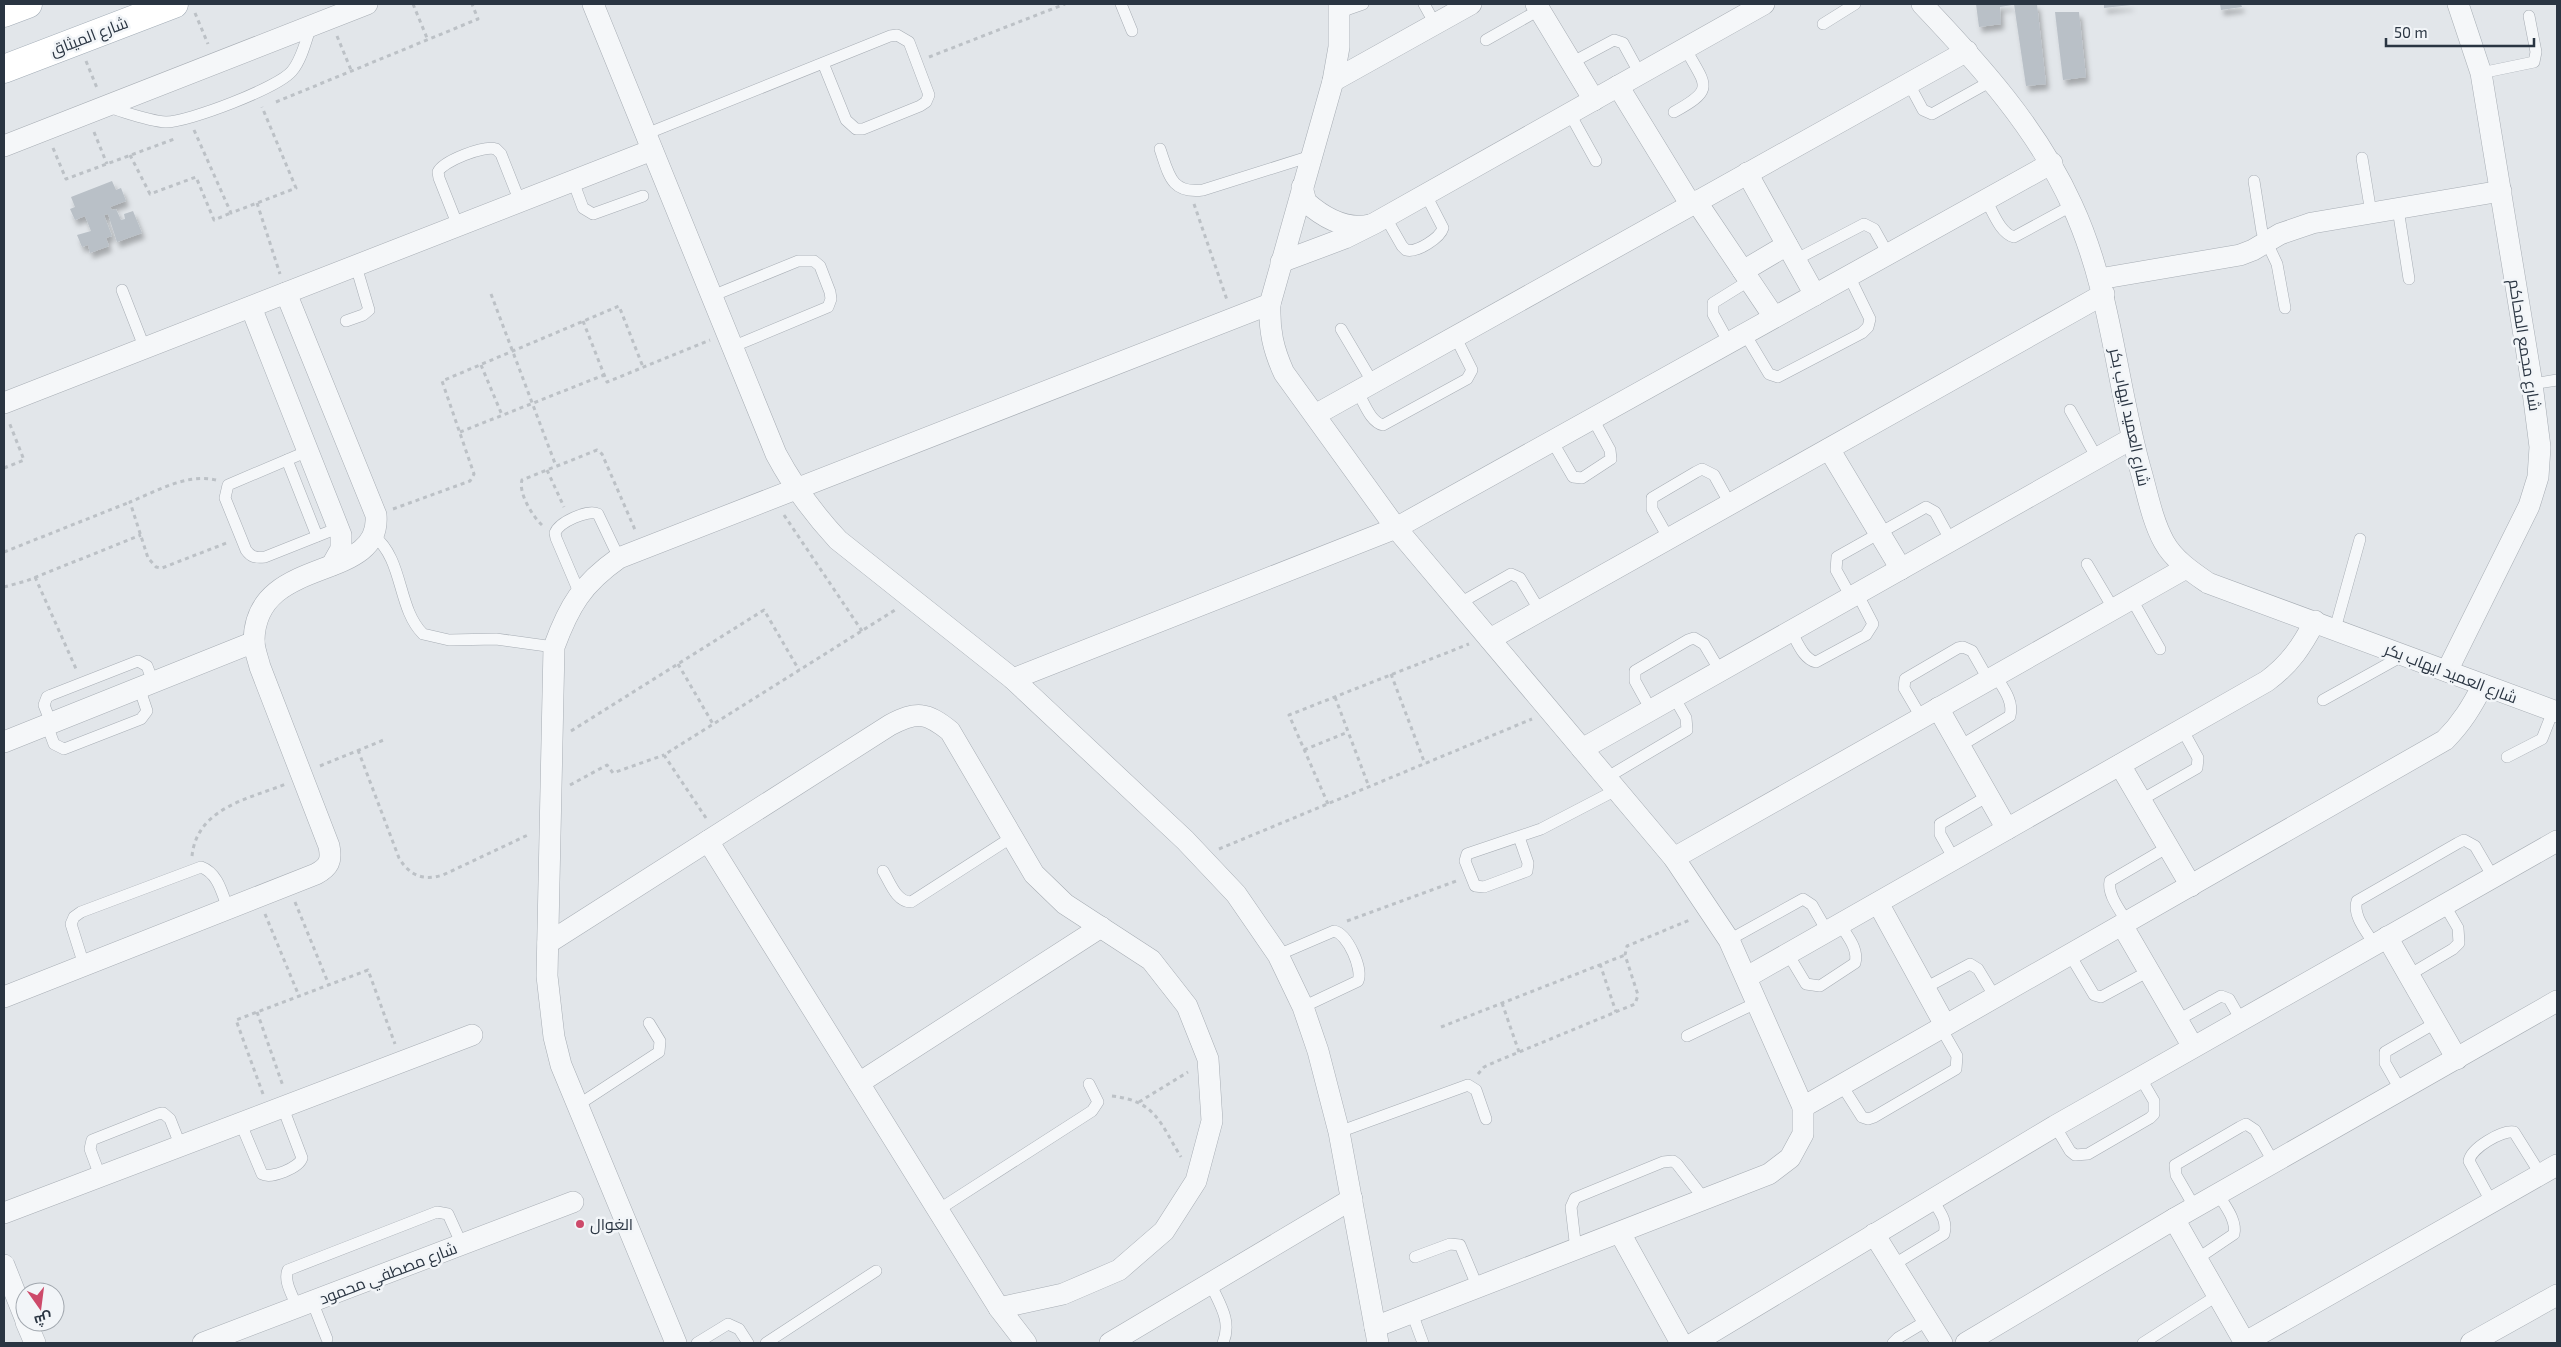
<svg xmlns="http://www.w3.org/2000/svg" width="2561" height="1347" font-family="'Exo 2',Cairo,sans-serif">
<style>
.building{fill:#b9c0c7;filter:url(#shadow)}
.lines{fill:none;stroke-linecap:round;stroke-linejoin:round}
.service-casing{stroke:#a7adb4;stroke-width:12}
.minor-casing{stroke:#a7adb4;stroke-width:22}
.primary-casing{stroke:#a2acb6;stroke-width:29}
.path{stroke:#bcc1c6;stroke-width:3;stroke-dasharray:4 4;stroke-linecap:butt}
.service{stroke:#f5f7f9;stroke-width:11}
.minor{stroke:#f5f7f9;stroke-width:21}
.primary{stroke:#fff;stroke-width:28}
.poi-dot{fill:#cd4a6a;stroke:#f2f5f8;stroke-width:2}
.labels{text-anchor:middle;stroke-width:5;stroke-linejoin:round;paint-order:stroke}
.street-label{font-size:16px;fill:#2a3542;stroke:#f2f5f8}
.poi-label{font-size:16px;fill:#2a3542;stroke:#f2f5f8;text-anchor:start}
</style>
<defs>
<filter id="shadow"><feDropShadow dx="3" dy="5.5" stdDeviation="2.5" flood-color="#0004"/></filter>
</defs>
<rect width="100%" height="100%" fill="#e2e6ea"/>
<g class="building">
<path d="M 1976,4 L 2012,4 L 2012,5 L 2000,7 L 2001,24 L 1979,27 Z"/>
<path d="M 2014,4 L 2037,4 L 2046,84 L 2026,86 Z"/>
<path d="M 2104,4 L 2131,4 L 2131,5 L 2104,8 Z"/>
<path d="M 2220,4 L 2241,4 L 2242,7 L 2221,10 Z"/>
<path d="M 2055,12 L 2079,12 L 2086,77 L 2063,80 Z"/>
<path d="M 112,181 L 116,190 L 121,188 L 126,201 L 110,207 L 112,210 L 116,209 L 121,220 L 125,219 L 124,214 L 133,211 L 142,233 L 117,242 L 108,214 L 104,215 L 112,236 L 106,238 L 109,246 L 90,253 L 88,245 L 82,247 L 77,235 L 91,231 L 85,216 L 75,220 L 70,209 L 75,207 L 71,197 Z"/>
</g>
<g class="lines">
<defs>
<g id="service">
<path d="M 1121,4 L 1132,31"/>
<path d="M 1424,4 L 1435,24"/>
<path d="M 1340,12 L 1363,4"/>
<path d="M 1823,24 L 1855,4"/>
<path d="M 1486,40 L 1539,10"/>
<path d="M 1571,63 L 1614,40 L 1623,43 L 1640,74"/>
<path d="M 2481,73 L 2534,62 L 2536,52 L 2529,16"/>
<path d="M 1909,84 L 1923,110 L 1932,114 L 1993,80"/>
<path d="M 107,107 C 126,112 147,121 166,122 C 188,122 278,88 292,71 C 302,59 306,40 311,26"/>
<path d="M 1674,112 C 1716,89 1706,86 1685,48"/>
<path d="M 1570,114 L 1596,161"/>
<path d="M 646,134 L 890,36 L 897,35 L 909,42 L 929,95 L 926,102 L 920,106 L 863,129 L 856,129 L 846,120 L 823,63"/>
<path d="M 1160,149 C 1169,175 1171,194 1203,190 L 1311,156"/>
<path d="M 2362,158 L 2371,213"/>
<path d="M 573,181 L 583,208 L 593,214 L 643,196"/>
<path d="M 2254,181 L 2262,232 L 2277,264 L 2285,308"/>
<path d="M 1986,200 C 1993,212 2000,233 2014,237 L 2073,205"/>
<path d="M 2398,209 L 2409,279"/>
<path d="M 1386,218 L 1402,246 L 1406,250 C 1417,253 1440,238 1443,228 L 1426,195"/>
<path d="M 458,226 L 439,178 L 438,172 C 443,161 484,145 496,149 L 501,154 L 520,202"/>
<path d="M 1795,260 L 1864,224 L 1874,229 L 1888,254"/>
<path d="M 122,290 L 145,349"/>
<path d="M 712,296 L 798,261 L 814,261 L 820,266 L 830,292 L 831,299 L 828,307 L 732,347"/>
<path d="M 346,321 L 363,315 L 369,310 L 356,266"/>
<path d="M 1341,329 L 1373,383"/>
<path d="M 1745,334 L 1769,374 L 1778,377 L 1862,333 L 1868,327 L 1870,319 L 1849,276"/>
<path d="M 1729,343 L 1713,314 L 1713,303 L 1750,280"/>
<path d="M 2532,384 L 2557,380"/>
<path d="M 1357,391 C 1364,402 1370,422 1383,425 L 1467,379 L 1472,370 L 1455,336"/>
<path d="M 2070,410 L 2097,458"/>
<path d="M 1552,441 L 1573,477 L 1582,478 L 1611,459 L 1610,450 L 1593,419"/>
<path d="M 308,451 L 228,485 L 225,498 L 246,550 C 251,557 255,558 265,557 L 338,528"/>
<path d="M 287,460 L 317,536"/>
<path d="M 374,536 C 404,560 397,608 423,634 L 449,640 L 496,639 L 554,647"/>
<path d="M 1669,539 L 1652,509 L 1652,498 L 1696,472 L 1702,469 L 1714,475 L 1730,504"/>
<path d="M 2087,564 L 2113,608"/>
<path d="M 579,592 L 556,538 L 555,533 C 559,522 588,509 598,514 L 619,558"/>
<path d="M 1851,597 L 1836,570 L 1837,557 L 1926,507 L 1935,512 L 1951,541"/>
<path d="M 2131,598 L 2160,649"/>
<path d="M 1460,603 L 1511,574 L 1520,578 L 1540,611"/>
<path d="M 2335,629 L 2360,539"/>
<path d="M 1791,631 C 1797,641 1803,659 1816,662 L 1866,635 L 1873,624 L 1857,593"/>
<path d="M 2323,700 L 2404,655"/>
<path d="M 1651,710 L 1635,681 L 1635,671 L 1688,640 L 1694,638 L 1704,644 L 1720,671"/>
<path d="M 1921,717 L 1904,688 L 1905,679 L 1958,648 L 1963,647 L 1972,651 L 1988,679"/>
<path d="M 51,723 L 44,705 L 47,697 L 51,695 L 138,661 L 147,666 L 153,682"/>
<path d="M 47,725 L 54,744 L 64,749 L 141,719 L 147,711 L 139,687"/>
<path d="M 1960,746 L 2010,716 C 2014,701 2003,688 1995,675"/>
<path d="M 2507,757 L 2542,739 L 2553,711"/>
<path d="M 1606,778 L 1687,730 L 1686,718 L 1674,697"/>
<path d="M 2141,800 L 2197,768 L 2198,758 L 2182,729"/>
<path d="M 1519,837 L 1528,863 L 1527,871 L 1484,887 L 1475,886 L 1465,861 L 1467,854 L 1541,829 L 1616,790"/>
<path d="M 1954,859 L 1940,834 L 1940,824 L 1988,796"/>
<path d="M 883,871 C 890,882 896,902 911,902 L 1012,837"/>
<path d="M 2127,922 C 2120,910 2107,894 2110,881 L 2168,847"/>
<path d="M 1729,940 L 1803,899 L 1812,905 L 1827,931"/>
<path d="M 2374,944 C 2367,932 2352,915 2357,901 L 2458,843 L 2464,840 L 2475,846 L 2493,877"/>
<path d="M 1788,954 L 1806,984 L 1820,986 L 1855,963 C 1859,949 1847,936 1840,924"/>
<path d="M 1278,955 L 1334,931 C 1348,934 1363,969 1358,981 L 1303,1007"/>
<path d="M 2070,955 L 2094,995 L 2101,997 L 2149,971"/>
<path d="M 84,965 L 71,924 L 74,917 L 81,912 L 201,867 C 218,873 222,893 228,909"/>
<path d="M 2409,975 L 2453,949 L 2459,943 L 2458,928 L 2444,904"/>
<path d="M 1925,988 L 1970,964 L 1978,969 L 1995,997"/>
<path d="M 2178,1020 L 2221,996 L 2229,999 L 2241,1020"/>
<path d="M 1687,1036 L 1758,1002"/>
<path d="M 1841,1084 L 1862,1117 L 1868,1119 L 1874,1117 L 1956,1069 L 1957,1056 L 1941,1028"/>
<path d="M 2401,1091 L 2385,1063 L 2385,1052 L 2437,1022"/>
<path d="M 578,1105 L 659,1052 L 660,1041 L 649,1023"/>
<path d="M 241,1124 L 262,1174 C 271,1179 299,1168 302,1158 L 283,1108"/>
<path d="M 2055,1126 L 2070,1151 L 2075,1155 L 2088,1154 L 2150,1118 L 2154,1114 L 2154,1101 L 2140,1077"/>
<path d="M 1339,1132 L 1468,1085 L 1476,1090 L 1486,1119"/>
<path d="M 100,1176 L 90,1149 L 92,1140 L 158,1114 L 163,1113 L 170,1119 L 181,1147"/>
<path d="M 2492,1203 L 2469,1161 C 2471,1148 2502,1130 2514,1132 L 2541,1175"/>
<path d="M 2195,1208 L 2176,1175 L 2175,1165 L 2240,1127 L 2246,1124 L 2255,1130 L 2274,1163"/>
<path d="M 938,1210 L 1092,1111 L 1098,1102 L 1089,1084"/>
<path d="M 1576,1250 L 1571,1207 L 1575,1198 L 1663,1162 L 1673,1161 L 1677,1164 L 1705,1200"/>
<path d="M 1415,1257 L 1450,1244 L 1460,1245 L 1478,1288"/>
<path d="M 2197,1259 L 2234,1234 C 2237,1220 2225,1206 2218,1194"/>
<path d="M 1893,1265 L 1944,1234 C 1948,1220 1939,1211 1932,1199"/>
<path d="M 1211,1285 C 1220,1305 1232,1321 1223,1343"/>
<path d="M 312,1301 L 327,1339"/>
<path d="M 297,1307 C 293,1296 283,1281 288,1270 L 437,1212 L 448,1214 L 462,1245"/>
<path d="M 1412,1313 L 1423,1343"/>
<path d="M 697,1343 L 728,1324 L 739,1329 L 748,1343"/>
<path d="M 766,1343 L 876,1271"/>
<path d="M 1893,1343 L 1898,1338 L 1928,1320"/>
<path d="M 2143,1343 L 2218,1295"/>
</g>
<g id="minor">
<path d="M 593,4 L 776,454 C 793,486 813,513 838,540 L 1013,679 L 1185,840 L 1236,894 L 1278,955 L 1303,1007 L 1318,1051 L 1339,1132 L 1378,1343"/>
<path d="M 1339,4 L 1339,47 L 1333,81 L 1270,304 C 1269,330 1273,349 1284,373 L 1396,528 L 1674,858 L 1729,940 L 1803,1107 L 1803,1134 L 1790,1158 L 1769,1174 L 1375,1327"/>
<path d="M 1536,4 L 1594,100"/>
<path d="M 1922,4 C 1980,65 2037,128 2072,205 C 2112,291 2116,385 2142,475 C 2148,497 2153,522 2164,542 C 2174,560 2192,572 2208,583 L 2557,712"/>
<path d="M 1333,81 L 1471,4"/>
<path d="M 1618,86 L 1691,205"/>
<path d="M 4,146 L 367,4"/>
<path d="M 1747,173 L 1815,295"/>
<path d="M 1302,187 L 1306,202 C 1324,218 1346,230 1370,225"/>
<path d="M 1696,201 L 1774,317"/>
<path d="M 1281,262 L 1345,238 L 1375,223 L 1764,4"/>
<path d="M 1743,271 L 1787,245"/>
<path d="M 2099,279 L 2240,255 L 2253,250 L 2280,234 L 2312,223 L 2501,191"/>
<path d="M 251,307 L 341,535 L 341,549 L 332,565"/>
<path d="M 4,403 L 652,150"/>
<path d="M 1315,415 L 1967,51"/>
<path d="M 1829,449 L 1901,569"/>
<path d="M 1490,639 L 2104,294"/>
<path d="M 2447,671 L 2529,506 L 2538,477 L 2540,447 L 2532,384 L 2481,73 L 2458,4"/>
<path d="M 1013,679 L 1396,528 L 2052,163"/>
<path d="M 1938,708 L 2007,829"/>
<path d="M 4,742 L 254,642"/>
<path d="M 1582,749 L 2131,439"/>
<path d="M 2120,765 L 2191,886"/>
<path d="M 708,841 L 999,1308 L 1026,1343"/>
<path d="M 1674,858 L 2186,568"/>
<path d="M 1878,903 L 1945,1025"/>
<path d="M 2122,925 L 2193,1047"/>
<path d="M 2387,937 L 2457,1059"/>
<path d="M 548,943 L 890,725 C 917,711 926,712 950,731 L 1034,874 L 1065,904 L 1151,960 L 1187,1006 L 1208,1059 L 1212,1121 L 1196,1181 L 1164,1231 L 1119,1270 L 1063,1294 L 999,1308"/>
<path d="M 1747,977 L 2267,681 C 2290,664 2302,646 2315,621"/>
<path d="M 4,997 L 316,874 C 329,867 332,861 329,846 L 260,667 C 258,659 254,649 254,641 C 255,553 382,584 376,515 L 286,293"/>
<path d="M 859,1083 L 1101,927"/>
<path d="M 1803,1107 L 2445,740 C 2462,723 2472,706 2483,685"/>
<path d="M 4,1213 L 472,1035"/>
<path d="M 2174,1219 L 2245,1343"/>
<path d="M 1620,1233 L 1681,1343"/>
<path d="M 1874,1234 L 1942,1343"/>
<path d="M 4,1265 L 25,1318"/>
<path d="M 26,1322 L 35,1343"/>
<path d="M 203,1343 L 573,1202"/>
<path d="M 676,1343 L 561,1065 L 554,1037 L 547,976 L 554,647 C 569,606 582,584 619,558 L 1270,304"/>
<path d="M 1110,1343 L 1352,1199"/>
<path d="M 1694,1343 L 2055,1126 L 2557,841"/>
<path d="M 1966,1343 L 2174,1219 L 2557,1001"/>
<path d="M 2244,1343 L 2557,1165"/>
<path d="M 2471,1343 L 2557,1295"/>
</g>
<g id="primary">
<path d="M 4,13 L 28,4"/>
<path d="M 4,69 L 174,4"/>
</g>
</defs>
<use href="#service" class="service-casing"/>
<use href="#minor" class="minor-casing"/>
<use href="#primary" class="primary-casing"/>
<g class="path">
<path d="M 413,4 L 427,38"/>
<path d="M 195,13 L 208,44"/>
<path d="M 337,36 L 351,70"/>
<path d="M 929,57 L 1065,4"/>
<path d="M 86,61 L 97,88"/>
<path d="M 276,102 L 478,19 L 472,4"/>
<path d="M 194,130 L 231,213 L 296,188 L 262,107"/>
<path d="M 94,132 L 107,164"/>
<path d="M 53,148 L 66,179 L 177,138"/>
<path d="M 130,155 L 150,194 L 196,177 L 214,220 L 231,213"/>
<path d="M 257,203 L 280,274"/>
<path d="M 1194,204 L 1227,300"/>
<path d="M 491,294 L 556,466"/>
<path d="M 583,321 L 607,382 L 710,340"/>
<path d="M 481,365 L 502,415"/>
<path d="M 460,432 L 604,375"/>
<path d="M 4,468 L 24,460 L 9,422"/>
<path d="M 547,470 L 564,507"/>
<path d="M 216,480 C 187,473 157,491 130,502 L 148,558 L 156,567 L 162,568 L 229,542"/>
<path d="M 393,509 L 470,481 L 474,474 L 442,381 L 619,306 L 643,367"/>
<path d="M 784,515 L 862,631"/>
<path d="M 542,525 C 533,517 518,493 522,480 L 597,450 L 602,454 L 636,532"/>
<path d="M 4,552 L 130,502"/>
<path d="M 35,577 L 77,671"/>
<path d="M 4,587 L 26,581 L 141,535"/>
<path d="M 678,664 L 713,724"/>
<path d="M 1391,674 L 1425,764"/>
<path d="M 1335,697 L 1369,787"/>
<path d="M 571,731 L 764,610 L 799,670"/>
<path d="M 358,750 L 399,858 C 410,876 423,881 443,875 L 530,834"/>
<path d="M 1304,750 L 1348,732"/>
<path d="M 320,766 L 386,739"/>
<path d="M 570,785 L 607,765 L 613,773 L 664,755"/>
<path d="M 1328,804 L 1289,715 L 1469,644"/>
<path d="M 706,818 L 664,755 L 895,610"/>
<path d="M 1219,849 L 1532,719"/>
<path d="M 192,856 C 197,808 248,799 286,784"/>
<path d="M 295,902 L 329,985"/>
<path d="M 265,914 L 299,996"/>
<path d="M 1347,921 L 1459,880"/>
<path d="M 1600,964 L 1616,1012"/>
<path d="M 1502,1003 L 1519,1052"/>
<path d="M 257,1012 L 283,1086"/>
<path d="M 1441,1027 L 1625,955"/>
<path d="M 1478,1074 L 1484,1067 L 1495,1062 L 1635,1004 L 1638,995 L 1625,955 L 1627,946 L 1692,919"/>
<path d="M 263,1094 L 236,1020 L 368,970 L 395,1044"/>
<path d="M 1112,1096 C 1156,1101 1160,1123 1181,1157"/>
<path d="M 1139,1102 L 1188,1072"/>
</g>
<use href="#service" class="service"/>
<use href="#minor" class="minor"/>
<use href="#primary" class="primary"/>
</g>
<circle class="poi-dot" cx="580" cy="1224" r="5"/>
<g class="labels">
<g class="street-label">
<text transform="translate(89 36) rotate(-21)" y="6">شارع الميثاق</text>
<text transform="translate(2525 345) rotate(81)" y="6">شارع مجمع المحاكم</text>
<text transform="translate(2130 417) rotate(78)" y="6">شارع العميد ايهاب بكر</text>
<text transform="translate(2451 673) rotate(21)" y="6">شارع العميد ايهاب بكر</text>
<text transform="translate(388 1273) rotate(-21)" y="6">شارع مصطفي محمود</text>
</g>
<g class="poi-label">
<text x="590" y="1230">الغوال</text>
</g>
</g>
<rect width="2561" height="1347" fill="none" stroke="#2a3542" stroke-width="10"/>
<g transform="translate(40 1307) rotate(166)"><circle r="24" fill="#f2f5f8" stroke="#a2a8af"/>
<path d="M0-4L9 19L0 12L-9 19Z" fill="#cd4a6a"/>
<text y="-8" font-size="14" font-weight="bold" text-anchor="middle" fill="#2a3542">ش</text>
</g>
<path d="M2386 38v8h148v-8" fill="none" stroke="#2a3542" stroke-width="2.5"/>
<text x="2394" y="38" font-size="15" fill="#2a3542" stroke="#f2f5f8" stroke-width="4" paint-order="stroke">50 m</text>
</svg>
